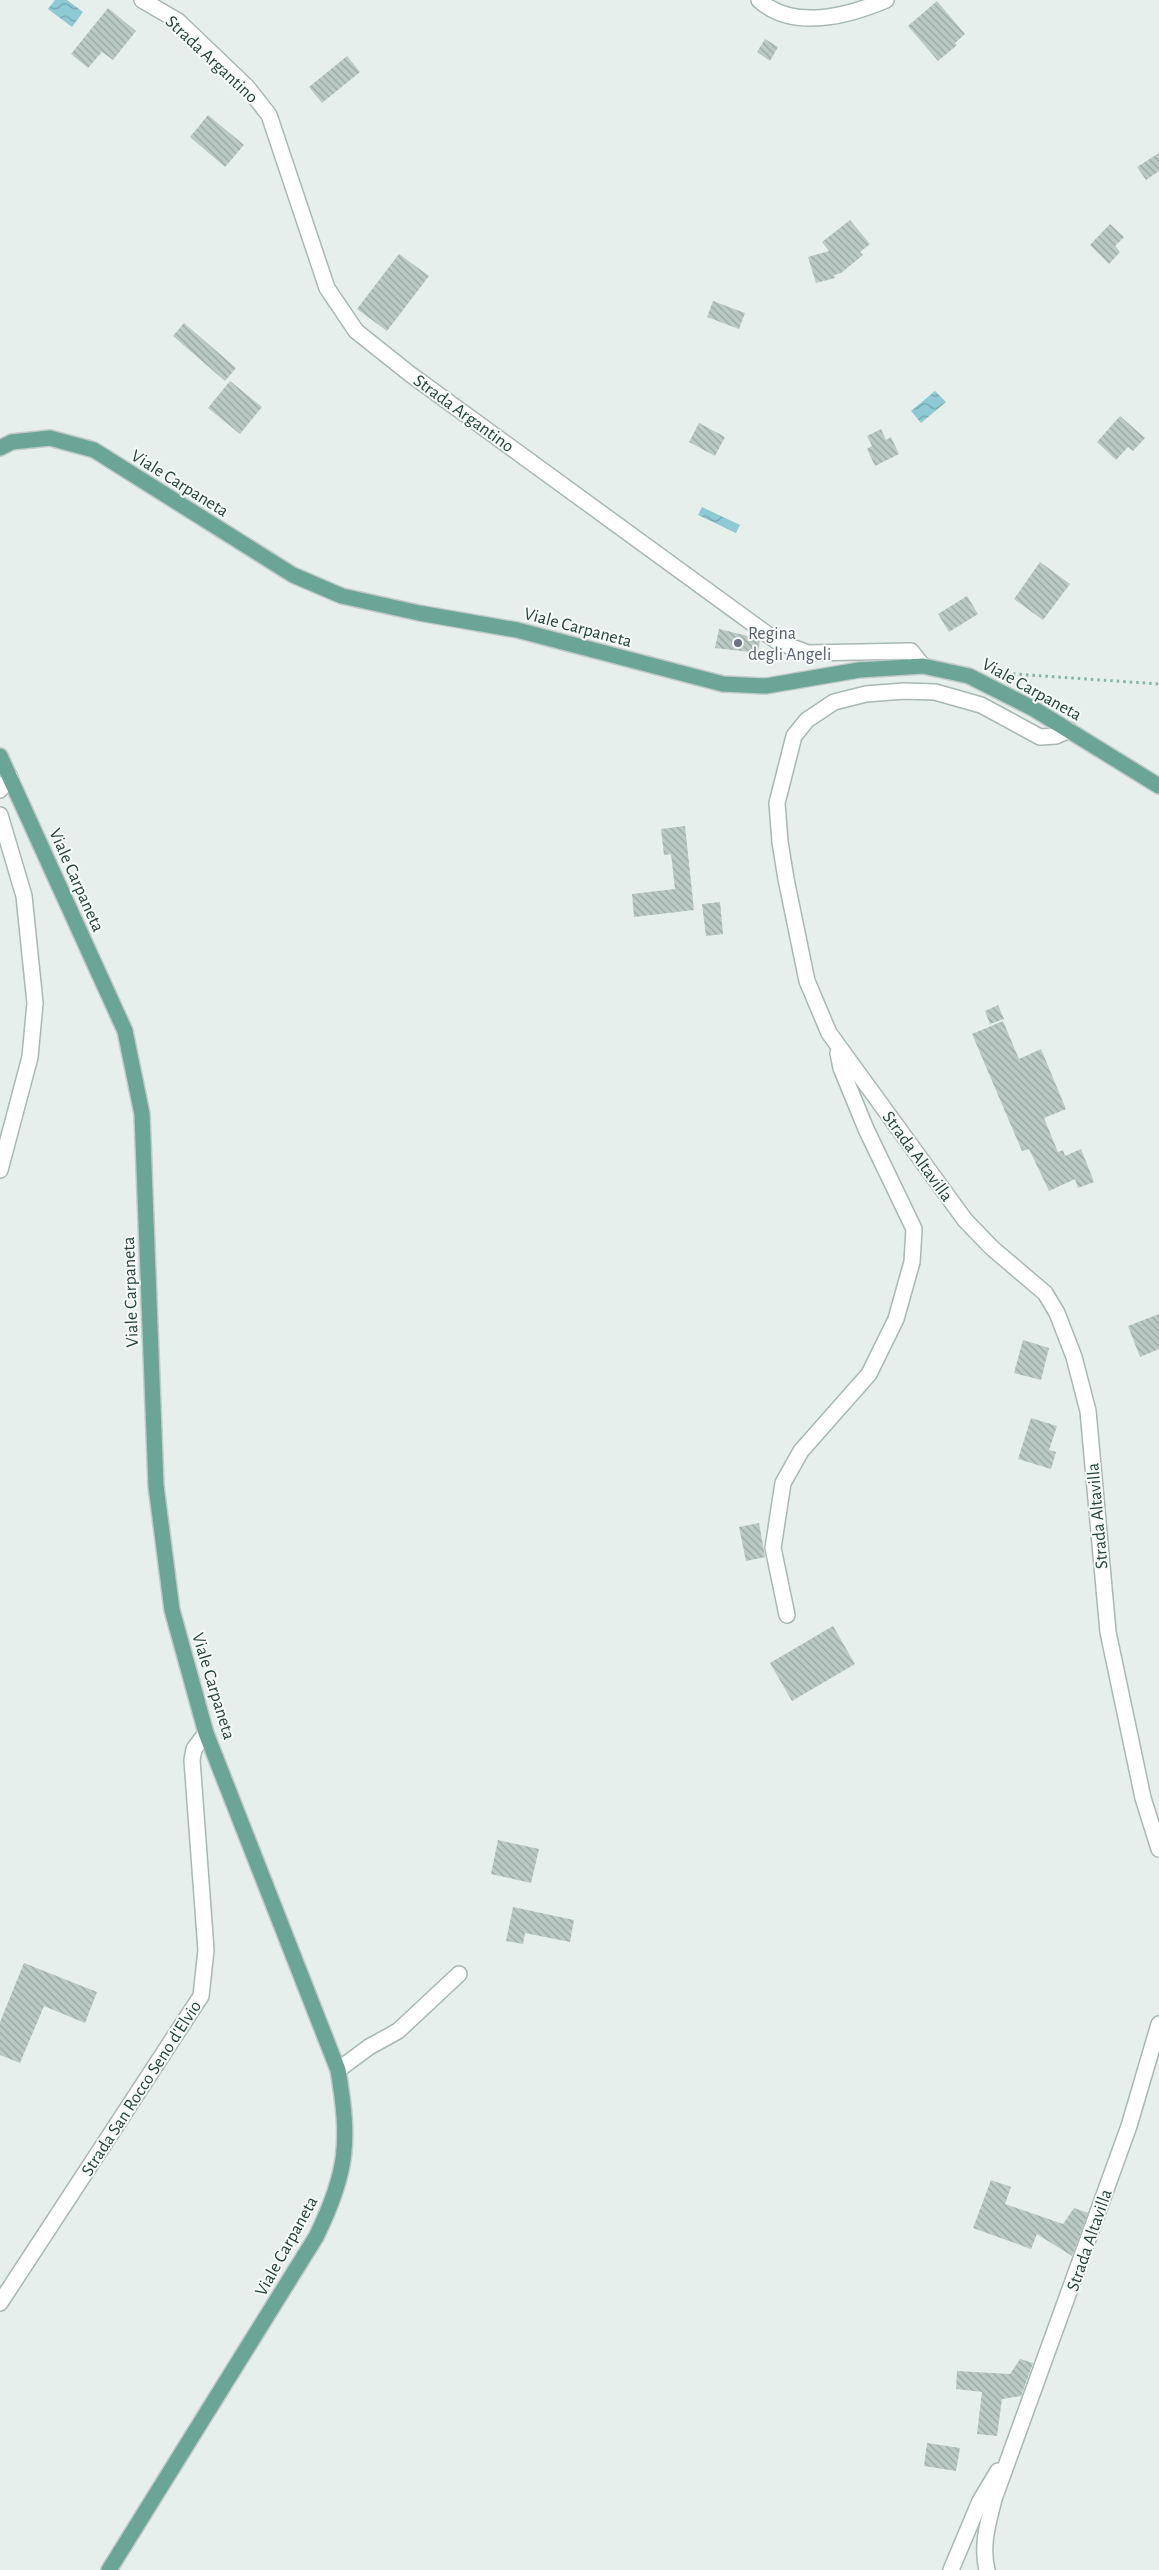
<svg xmlns="http://www.w3.org/2000/svg" width="1159" height="2570" font-family="'Alegreya Sans',sans-serif">
<style>
.water{fill:url(#water-waves)}
.building{fill:url(#building-back-hatch)}
.lines{fill:none;stroke-linecap:round;stroke-linejoin:round}
.minor-casing{stroke:#a8b8b2;stroke-width:18}
.major-casing{stroke:#c2cac8;stroke-width:18}
.path{stroke:#86b3a5;stroke-width:3;stroke-dasharray:2.5 4;stroke-linecap:butt}
.minor{stroke:#fff;stroke-width:15}
.major{stroke:#6aa596;stroke-width:15}
.worship-dot{fill:#6b7280;stroke:#f7fbf9;stroke-width:2}
.labels{text-anchor:middle;stroke-width:4;stroke-linejoin:round;paint-order:stroke}
.street-label{font-size:18px;fill:#24423a;stroke:#f7fbf9}
.worship-label{font-size:18px;fill:#5b616d;stroke:#f7fbf9;text-anchor:start}
</style>
<defs>
<pattern id="water-waves" width="16" height="10" patternUnits="userSpaceOnUse" patternTransform="scale(1.25)"><rect width="16" height="10" fill="#8ec9d4"/><path d="M0 5q4-4 8 0t8 0" fill="none" stroke="#74a5ad"/></pattern>
<pattern id="building-back-hatch" width="6" height="6" patternUnits="userSpaceOnUse" patternTransform="scale(1.25)"><rect width="6" height="6" fill="#bbcac4"/><path d="M-1 5l2 2M0 0l6 6M5-1l2 2" fill="none" stroke="#98a6a0"/></pattern>
</defs>
<rect width="100%" height="100%" fill="#e6efeb"/>
<g class="water">
<path d="M 55,0 L 67,0 L 83,12 L 72,27 L 48,9 Z"/>
<path d="M 935,391 L 946,402 L 921,423 L 911,411 Z"/>
<path d="M 702,507 L 740,525 L 736,533 L 698,515 Z"/>
</g>
<g class="building">
<path d="M 937,1 L 965,34 L 955,43 L 957,45 L 938,61 L 908,26 Z"/>
<path d="M 108,8 L 136,31 L 113,60 L 102,52 L 88,68 L 71,54 Z"/>
<path d="M 765,39 L 778,47 L 770,61 L 757,52 Z"/>
<path d="M 347,56 L 360,72 L 322,103 L 309,87 Z"/>
<path d="M 208,115 L 244,145 L 225,167 L 190,137 Z"/>
<path d="M 1159,153 L 1159,171 L 1146,180 L 1137,167 Z"/>
<path d="M 850,220 L 870,244 L 860,252 L 863,255 L 841,273 L 834,275 L 835,278 L 816,283 L 808,257 L 829,251 L 822,242 Z"/>
<path d="M 1110,224 L 1124,237 L 1115,246 L 1120,252 L 1109,264 L 1090,245 Z"/>
<path d="M 399,254 L 429,276 L 387,331 L 357,309 Z"/>
<path d="M 713,301 L 745,313 L 739,329 L 707,317 Z"/>
<path d="M 184,323 L 236,368 L 225,381 L 173,336 Z"/>
<path d="M 230,381 L 262,407 L 240,434 L 208,408 Z"/>
<path d="M 1120,416 L 1145,438 L 1133,451 L 1128,447 L 1116,460 L 1097,442 Z"/>
<path d="M 699,423 L 725,437 L 715,456 L 689,442 Z"/>
<path d="M 881,429 L 886,440 L 891,437 L 899,454 L 875,466 L 867,449 L 872,446 L 867,436 Z"/>
<path d="M 1040,562 L 1070,584 L 1043,620 L 1014,599 Z"/>
<path d="M 967,596 L 978,614 L 949,632 L 938,614 Z"/>
<path d="M 719,629 L 756,638 L 760,640 L 758,653 L 715,648 Z"/>
<path d="M 685,826 L 694,910 L 634,917 L 632,894 L 675,889 L 671,854 L 664,855 L 661,829 Z"/>
<path d="M 720,902 L 723,934 L 706,936 L 702,904 Z"/>
<path d="M 998,1005 L 1004,1019 L 990,1024 L 985,1011 Z"/>
<path d="M 1003,1021 L 1019,1059 L 1041,1049 L 1066,1109 L 1044,1118 L 1058,1152 L 1063,1150 L 1065,1156 L 1081,1149 L 1094,1182 L 1078,1188 L 1075,1179 L 1049,1191 L 1029,1149 L 1022,1151 L 972,1034 Z"/>
<path d="M 1159,1314 L 1159,1349 L 1140,1357 L 1128,1326 Z"/>
<path d="M 1023,1340 L 1049,1348 L 1041,1380 L 1014,1373 Z"/>
<path d="M 1031,1418 L 1057,1426 L 1049,1450 L 1056,1452 L 1051,1469 L 1018,1459 Z"/>
<path d="M 759,1523 L 765,1557 L 746,1561 L 739,1527 Z"/>
<path d="M 833,1626 L 855,1664 L 792,1701 L 770,1663 Z"/>
<path d="M 498,1840 L 539,1849 L 531,1883 L 491,1874 Z"/>
<path d="M 513,1907 L 574,1920 L 570,1942 L 525,1933 L 523,1944 L 506,1941 Z"/>
<path d="M 24,1963 L 97,1992 L 85,2023 L 44,2006 L 20,2063 L 0,2055 L 0,2022 Z"/>
<path d="M 991,2180 L 1011,2187 L 1005,2204 L 1063,2224 L 1074,2208 L 1088,2213 L 1072,2256 L 1037,2234 L 1031,2249 L 973,2228 Z"/>
<path d="M 1020,2359 L 1033,2363 L 1021,2396 L 1002,2399 L 997,2436 L 977,2434 L 982,2392 L 956,2389 L 957,2371 L 1010,2374 Z"/>
<path d="M 927,2443 L 960,2448 L 956,2471 L 924,2466 Z"/>
</g>
<g class="lines">
<defs>
<g id="minor">
<path d="M 142,0 L 178,21 L 247,87 L 269,115 L 327,288 L 356,331 L 410,374 L 778,642 L 808,653 L 911,651 L 923,666"/>
<path d="M 759,0 C 793,31 848,16 886,0"/>
<path d="M 1069,730 L 1056,736 L 1040,737 L 981,705 L 935,692 L 904,691 L 866,694 L 834,702 L 807,720 L 794,736 L 777,803 L 780,842 L 786,879 L 807,981 L 829,1033 L 965,1220 L 992,1248 L 1045,1293 L 1057,1313 L 1074,1357 L 1088,1411 L 1108,1632 L 1143,1798 L 1159,1849"/>
<path d="M 0,790 L 10,777"/>
<path d="M 0,815 L 24,896 L 35,1003 L 30,1057 L 0,1170"/>
<path d="M 787,1615 L 773,1548 L 783,1483 L 801,1451 L 869,1374 L 896,1319 L 912,1262 L 914,1229 L 866,1129 L 841,1068 L 838,1053"/>
<path d="M 338,2070 L 369,2047 L 398,2031 L 459,1974"/>
<path d="M 0,2303 L 201,1996 L 206,1950 L 192,1760 L 194,1749 L 206,1733"/>
<path d="M 951,2570 L 980,2501 L 998,2471"/>
<path d="M 987,2570 C 981,2546 988,2523 994,2499 L 1129,2126 L 1159,2024"/>
</g>
<g id="major">
<path d="M 0,448 L 12,442 L 50,438 L 94,450 L 293,575 L 342,596 L 419,613 L 517,630 L 723,684 L 766,686 L 859,670 L 923,666 L 969,676 L 1034,709 L 1159,786"/>
<path d="M 0,756 L 125,1031 L 142,1114 L 156,1486 L 172,1610 L 206,1733 L 338,2070 C 350,2141 348,2172 316,2237 L 109,2570"/>
</g>
</defs>
<use href="#minor" class="minor-casing"/>
<use href="#major" class="major-casing"/>
<path class="path" d="M 1000,673 L 1159,684"/>
<use href="#minor" class="minor"/>
<use href="#major" class="major"/>
</g>
<circle class="worship-dot" cx="738" cy="643" r="5"/>
<g class="labels">
<g class="street-label">
<text transform="translate(212 59) rotate(43)" y="6">Strada Argantino</text>
<text transform="translate(464 413) rotate(36)" y="6">Strada Argantino</text>
<text transform="translate(180 483) rotate(32)" y="6">Viale Carpaneta</text>
<text transform="translate(578 627) rotate(15)" y="6">Viale Carpaneta</text>
<text transform="translate(1032 689) rotate(29)" y="6">Viale Carpaneta</text>
<text transform="translate(77 880) rotate(66)" y="6">Viale Carpaneta</text>
<text transform="translate(918 1156) rotate(54)" y="6">Strada Altavilla</text>
<text transform="translate(130 1292) rotate(-92)" y="6">Viale Carpaneta</text>
<text transform="translate(1097 1516) rotate(-95)" y="6">Strada Altavilla</text>
<text transform="translate(214 1686) rotate(73)" y="6">Viale Carpaneta</text>
<text transform="translate(141 2088) rotate(-57)" y="6">Strada San Rocco Seno d'Elvio</text>
<text transform="translate(1089 2240) rotate(-71)" y="6">Strada Altavilla</text>
<text transform="translate(286 2246) rotate(-61)" y="6">Viale Carpaneta</text>
</g>
<g class="worship-label">
<text x="748" y="639">Regina<tspan x="748" dy="21">degli Angeli</tspan></text>
</g>
</g>
</svg>
